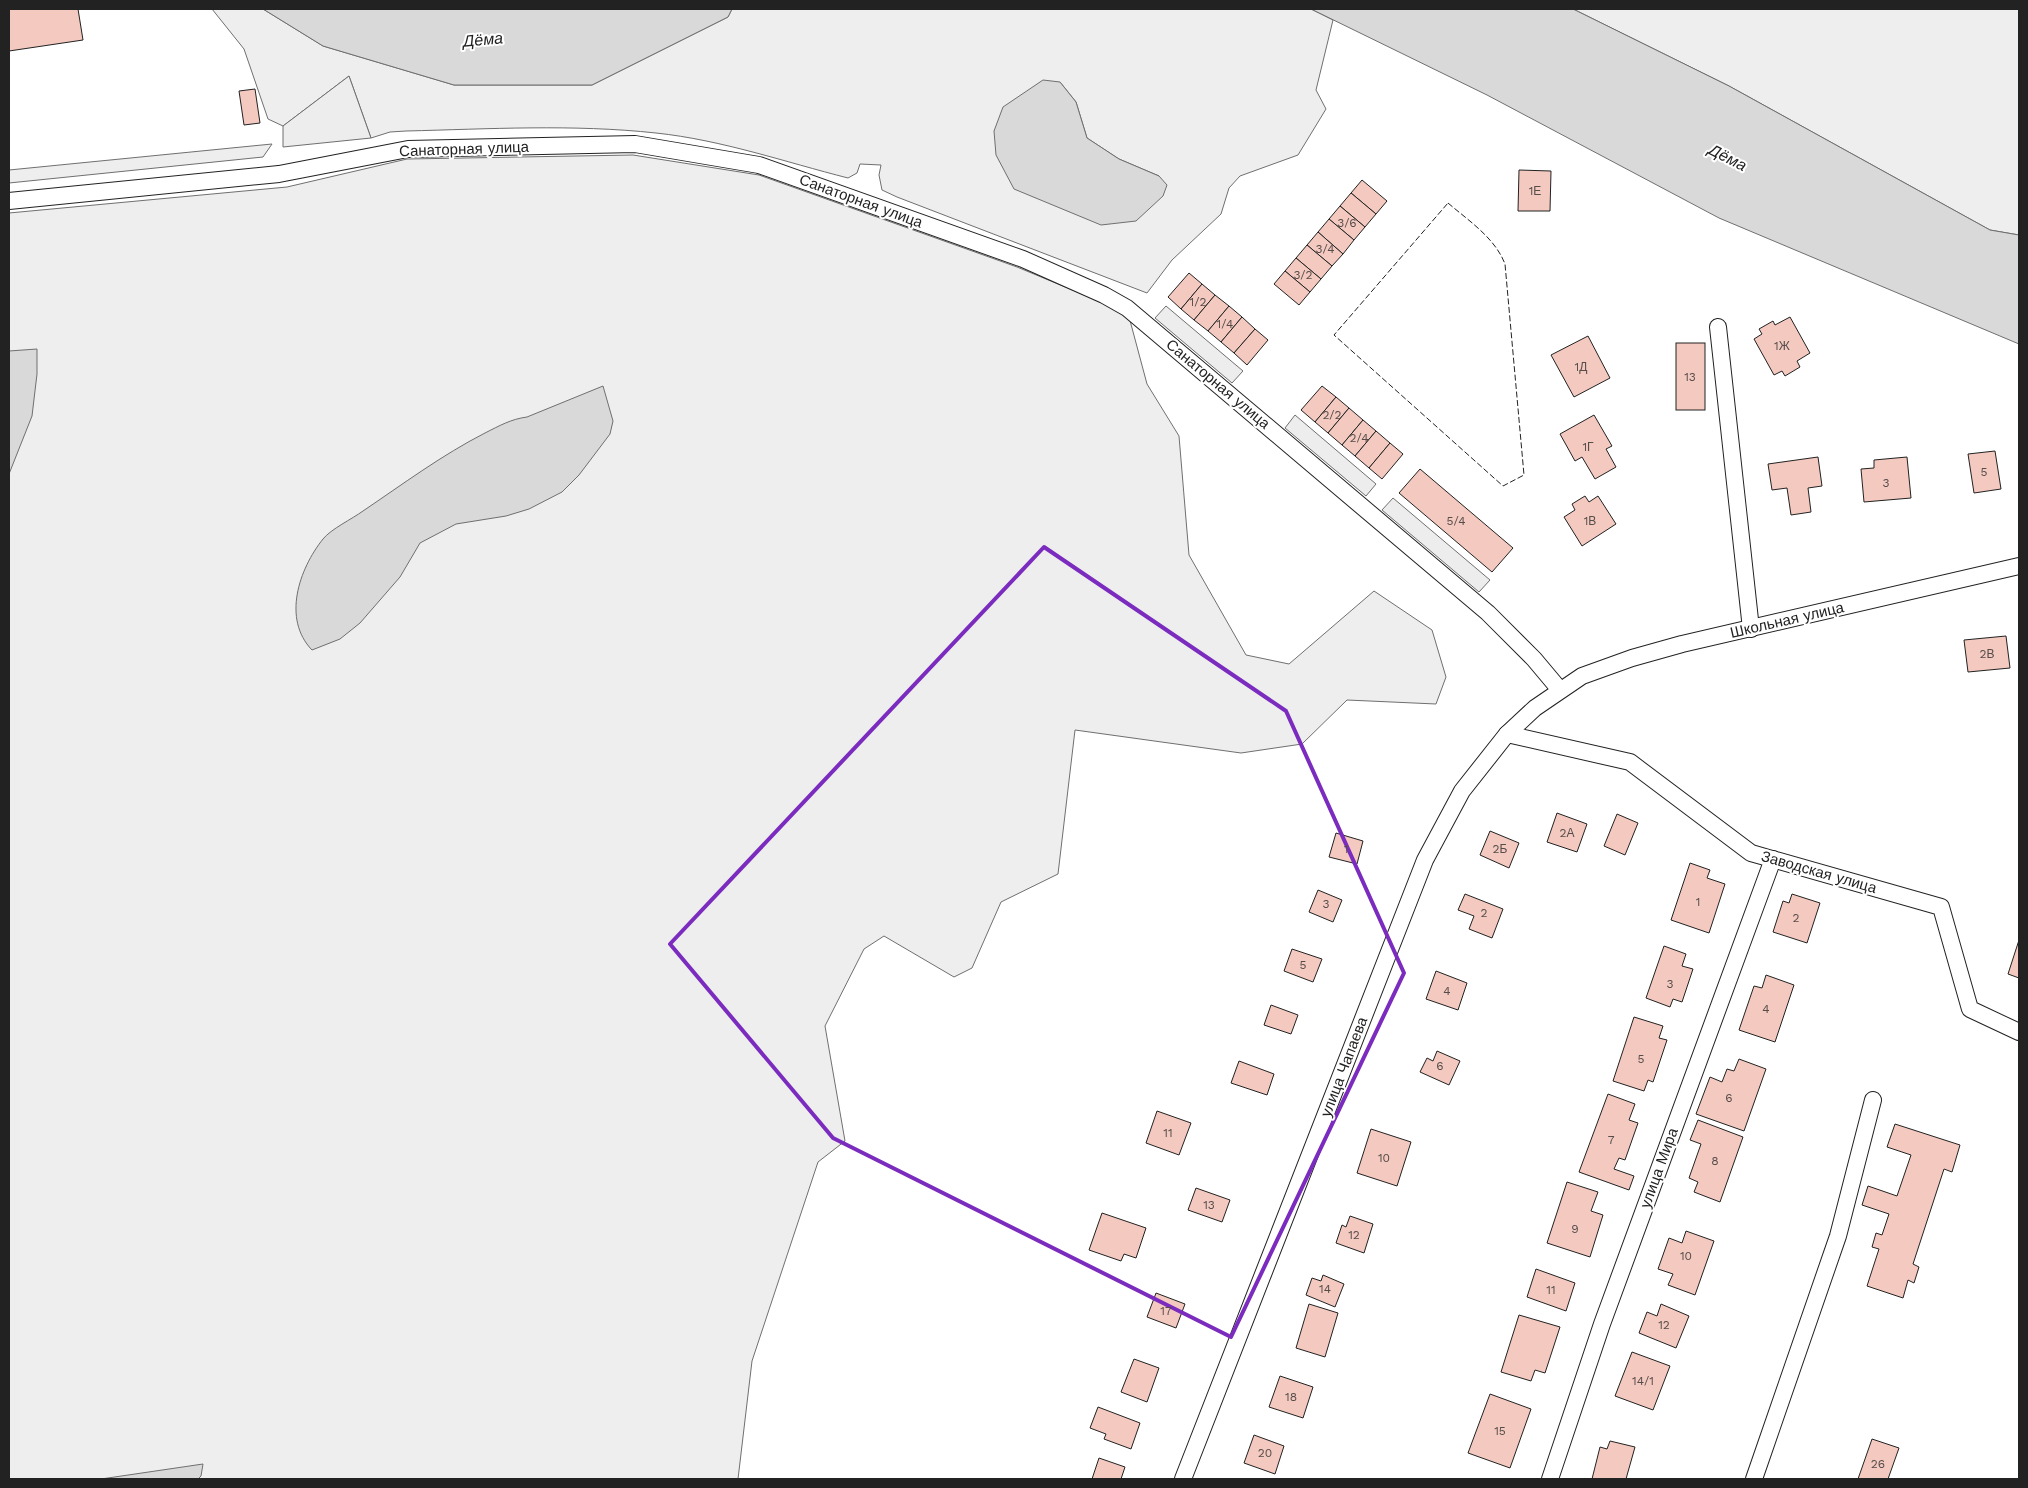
<svg xmlns="http://www.w3.org/2000/svg" width="2028" height="1488" font-family="'Work Sans',sans-serif">
<style>
.green{fill:#eee;stroke:#6f6f6f;fill-rule:evenodd}
.parking{fill:#ededed;stroke:#6f6f6f}
.water{fill:#d9d9d9;stroke:#6f6f6f}
.building{fill:#f3c9c0;stroke:#222}
.lines{fill:none;stroke-linecap:round;stroke-linejoin:round}
.minor-casing{stroke:#222;stroke-width:18}
.minor{stroke:#fff;stroke-width:16}
.fence{stroke:#222;stroke-width:1;stroke-dasharray:6 2.5;stroke-linecap:butt}
.marked{fill:none;stroke:#7b2cbf;stroke-width:4;stroke-linejoin:round}
.labels{text-anchor:middle;stroke-width:4;stroke-linejoin:round;paint-order:stroke}
.number-label{font-size:12px;fill:#564c4a}
.street-label{font-size:15px;fill:#222;stroke:#fff}
.water-label{font-size:16px;font-style:italic;fill:#222;stroke:#fff}
</style>
<rect width="100%" height="100%" fill="#fff"/>
<g class="green">
<path d="M 212,9 L 263,9 L 323,46 L 454,85 L 592,85 L 728,17 L 732,9 L 1311,9 L 1333,20 L 1316,90 L 1326,109 L 1298,155 L 1240,176 L 1229,188 L 1221,214 L 1172,260 L 1147,293 L 897,197 L 882,190 L 879,175 L 881,165 L 860,164 L 857,173 L 848,178 C 785,162 722,140 656,133 C 573,124 489,129 406,131 L 390,132 L 371,138 L 349,76 L 283,126 L 268,119 L 244,49 ZM 1060,82 L 1076,102 L 1087,138 L 1119,159 L 1159,176 L 994,131 Z"/>
<path d="M 1573,9 L 2019,9 L 2019,235 L 1990,230 L 1729,86 Z"/>
<path d="M 272,144 L 263,157 L 9,183 L 9,170 Z"/>
<path d="M 633,155 L 759,175 L 1017,267 L 1128,313 L 1147,384 L 1179,436 L 1189,555 L 1246,655 L 1289,664 L 1374,591 L 1432,630 L 1446,677 L 1436,704 L 1347,700 L 1302,744 L 1241,753 L 1075,730 L 1058,874 L 1001,902 L 972,968 L 954,977 L 884,936 L 864,949 L 825,1026 L 845,1141 L 818,1162 L 752,1361 L 738,1479 L 9,1479 L 9,213 L 287,187 L 407,159 Z"/>
</g>
<g class="parking">
<path d="M 349,76 L 371,138 L 283,147 L 283,126 Z"/>
<path d="M 1166,306 L 1243,371 L 1232,383 L 1155,318 Z"/>
<path d="M 1295,415 L 1376,484 L 1366,496 L 1285,428 Z"/>
<path d="M 1393,498 L 1490,580 L 1479,592 L 1382,510 Z"/>
</g>
<g class="water">
<path d="M 263,9 L 732,9 L 728,17 L 592,85 L 454,85 L 323,46 Z"/>
<path d="M 1311,9 L 1573,9 L 1729,86 L 1990,230 L 2019,235 L 2019,344 L 1719,218 L 1487,95 Z"/>
<path d="M 1043,80 L 1060,82 L 1076,102 L 1087,138 L 1119,159 L 1159,176 L 1167,185 L 1163,196 L 1136,221 L 1101,225 L 1014,189 L 996,155 L 994,131 L 1003,107 Z"/>
<path d="M 37,349 L 37,374 L 32,416 L 9,474 L 9,351 Z"/>
<path d="M 603,386 L 613,421 L 610,434 L 579,475 L 562,492 L 529,509 L 506,516 L 456,524 L 420,543 L 400,577 L 360,623 L 340,639 L 312,650 C 282,619 299,569 323,539 C 331,529 352,519 363,511 C 403,484 442,455 485,433 C 499,426 511,419 527,417 Z"/>
<path d="M 203,1464 L 201,1476 L 198,1479 L 101,1479 Z"/>
</g>
<g class="building">
<path d="M 9,9 L 78,9 L 83,40 L 9,51 Z"/>
<path d="M 255,89 L 260,123 L 244,125 L 239,91 Z"/>
<path d="M 1519,170 L 1551,171 L 1550,211 L 1518,211 Z"/>
<path d="M 1362,180 L 1387,201 L 1376,214 L 1351,193 Z"/>
<path d="M 1351,193 L 1376,214 L 1365,227 L 1340,206 Z"/>
<path d="M 1340,206 L 1365,227 L 1354,240 L 1329,219 Z"/>
<path d="M 1329,219 L 1354,240 L 1343,254 L 1318,232 Z"/>
<path d="M 1318,232 L 1343,254 L 1332,266 L 1307,245 Z"/>
<path d="M 1307,245 L 1332,266 L 1321,279 L 1296,258 Z"/>
<path d="M 1296,258 L 1321,279 L 1310,292 L 1285,271 Z"/>
<path d="M 1285,271 L 1310,292 L 1299,305 L 1274,284 Z"/>
<path d="M 1189,273 L 1202,284 L 1181,309 L 1168,297 Z"/>
<path d="M 1202,284 L 1215,295 L 1194,320 L 1181,309 Z"/>
<path d="M 1215,295 L 1229,306 L 1208,331 L 1194,320 Z"/>
<path d="M 1229,306 L 1242,317 L 1221,342 L 1208,331 Z"/>
<path d="M 1242,317 L 1255,329 L 1234,353 L 1221,342 Z"/>
<path d="M 1790,317 L 1810,353 L 1797,361 L 1800,367 L 1785,376 L 1782,371 L 1774,375 L 1754,339 L 1762,334 L 1759,329 L 1773,321 L 1775,325 Z"/>
<path d="M 1255,329 L 1268,340 L 1247,365 L 1234,353 Z"/>
<path d="M 1588,336 L 1610,378 L 1574,397 L 1551,355 Z"/>
<rect x="1676" y="343" width="29" height="67"/>
<path d="M 1322,386 L 1336,397 L 1315,422 L 1301,410 Z"/>
<path d="M 1336,397 L 1349,408 L 1328,433 L 1315,422 Z"/>
<path d="M 1349,408 L 1363,420 L 1342,445 L 1328,433 Z"/>
<path d="M 1594,415 L 1612,446 L 1606,449 L 1616,467 L 1595,479 L 1582,457 L 1575,461 L 1560,434 Z"/>
<path d="M 1363,420 L 1376,431 L 1355,456 L 1342,445 Z"/>
<path d="M 1376,431 L 1390,443 L 1369,468 L 1355,456 Z"/>
<path d="M 1390,443 L 1403,454 L 1382,479 L 1369,468 Z"/>
<path d="M 1995,451 L 2001,489 L 1974,493 L 1968,454 Z"/>
<path d="M 1818,457 L 1822,486 L 1808,488 L 1811,512 L 1791,515 L 1787,488 L 1772,490 L 1768,464 Z"/>
<path d="M 1907,457 L 1911,498 L 1864,502 L 1861,469 L 1874,468 L 1874,460 Z"/>
<path d="M 1420,469 L 1513,548 L 1492,572 L 1399,493 Z"/>
<path d="M 1585,496 L 1589,502 L 1598,496 L 1616,524 L 1582,546 L 1564,517 L 1575,510 L 1572,504 Z"/>
<path d="M 2006,636 L 2010,668 L 1968,672 L 1964,640 Z"/>
<path d="M 1557,813 L 1587,824 L 1577,852 L 1547,842 Z"/>
<path d="M 1617,814 L 1638,823 L 1625,855 L 1604,846 Z"/>
<path d="M 1490,831 L 1519,843 L 1509,868 L 1480,855 Z"/>
<path d="M 1336,833 L 1363,841 L 1357,864 L 1329,857 Z"/>
<path d="M 1690,863 L 1710,870 L 1707,878 L 1725,884 L 1709,933 L 1671,920 Z"/>
<path d="M 1318,890 L 1342,900 L 1333,922 L 1309,912 Z"/>
<path d="M 1465,894 L 1503,909 L 1492,938 L 1469,929 L 1474,916 L 1458,910 Z"/>
<path d="M 1792,894 L 1820,903 L 1807,943 L 1773,932 L 1783,901 L 1789,903 Z"/>
<path d="M 2019,940 L 2019,978 L 2008,974 Z"/>
<path d="M 1664,946 L 1686,954 L 1682,966 L 1693,969 L 1682,1002 L 1673,999 L 1670,1007 L 1646,998 Z"/>
<path d="M 1292,949 L 1322,959 L 1313,982 L 1284,971 Z"/>
<path d="M 1436,971 L 1467,983 L 1458,1010 L 1426,999 Z"/>
<path d="M 1766,975 L 1794,985 L 1775,1042 L 1739,1030 L 1754,986 L 1762,988 Z"/>
<path d="M 1271,1005 L 1298,1015 L 1291,1034 L 1264,1025 Z"/>
<path d="M 1634,1017 L 1663,1026 L 1659,1038 L 1667,1040 L 1653,1082 L 1648,1080 L 1644,1091 L 1613,1081 Z"/>
<path d="M 1437,1051 L 1460,1061 L 1449,1085 L 1420,1072 L 1427,1058 L 1433,1061 Z"/>
<path d="M 1739,1059 L 1766,1069 L 1744,1131 L 1696,1114 L 1710,1077 L 1722,1082 L 1727,1069 L 1734,1071 Z"/>
<path d="M 1239,1061 L 1274,1074 L 1267,1095 L 1231,1083 Z"/>
<path d="M 1608,1094 L 1635,1104 L 1629,1120 L 1638,1123 L 1625,1160 L 1619,1158 L 1614,1169 L 1634,1176 L 1629,1190 L 1579,1172 Z"/>
<path d="M 1157,1111 L 1191,1123 L 1179,1155 L 1146,1143 Z"/>
<path d="M 1698,1120 L 1743,1137 L 1720,1202 L 1694,1192 L 1698,1182 L 1689,1178 L 1701,1144 L 1690,1140 Z"/>
<path d="M 1895,1124 L 1960,1145 L 1952,1172 L 1944,1169 L 1913,1264 L 1919,1267 L 1914,1283 L 1908,1280 L 1903,1298 L 1867,1286 L 1879,1249 L 1872,1247 L 1876,1233 L 1882,1235 L 1889,1214 L 1862,1205 L 1868,1186 L 1897,1196 L 1911,1155 L 1887,1147 Z"/>
<path d="M 1371,1129 L 1411,1142 L 1397,1186 L 1357,1173 Z"/>
<path d="M 1567,1182 L 1598,1192 L 1591,1211 L 1603,1215 L 1590,1257 L 1547,1243 Z"/>
<path d="M 1196,1188 L 1230,1200 L 1222,1222 L 1188,1210 Z"/>
<path d="M 1102,1213 L 1146,1228 L 1136,1258 L 1124,1254 L 1121,1261 L 1089,1250 Z"/>
<path d="M 1350,1216 L 1373,1224 L 1364,1253 L 1336,1243 L 1342,1225 L 1346,1227 Z"/>
<path d="M 1686,1231 L 1714,1241 L 1695,1295 L 1668,1285 L 1673,1274 L 1658,1269 L 1669,1238 L 1682,1243 Z"/>
<path d="M 1536,1269 L 1575,1283 L 1566,1311 L 1527,1297 Z"/>
<path d="M 1323,1275 L 1344,1284 L 1335,1307 L 1306,1295 L 1312,1278 L 1321,1281 Z"/>
<path d="M 1156,1293 L 1185,1304 L 1176,1328 L 1147,1317 Z"/>
<path d="M 1309,1304 L 1338,1313 L 1325,1357 L 1296,1348 Z"/>
<path d="M 1661,1304 L 1689,1316 L 1676,1348 L 1639,1333 L 1647,1312 L 1657,1316 Z"/>
<path d="M 1519,1315 L 1560,1327 L 1545,1373 L 1535,1370 L 1531,1381 L 1501,1372 Z"/>
<path d="M 1632,1352 L 1670,1366 L 1653,1410 L 1615,1396 Z"/>
<path d="M 1134,1359 L 1159,1368 L 1147,1402 L 1121,1392 Z"/>
<path d="M 1280,1376 L 1313,1387 L 1303,1418 L 1269,1407 Z"/>
<path d="M 1490,1394 L 1531,1409 L 1510,1468 L 1468,1453 Z"/>
<path d="M 1098,1407 L 1140,1423 L 1131,1449 L 1104,1439 L 1106,1434 L 1090,1428 Z"/>
<path d="M 1254,1435 L 1284,1446 L 1275,1474 L 1244,1463 Z"/>
<path d="M 1872,1439 L 1899,1448 L 1888,1479 L 1858,1479 Z"/>
<path d="M 1610,1441 L 1635,1447 L 1626,1479 L 1592,1479 L 1600,1447 L 1607,1449 Z"/>
<path d="M 1099,1458 L 1125,1467 L 1121,1479 L 1092,1479 Z"/>
</g>
<g class="lines">
<defs>
<g id="minor">
<path d="M 9,201 L 279,174 L 408,149 L 635,144 L 759,165 L 1023,259 L 1104,295 L 1127,308 L 1488,613 L 1534,659 L 1560,690"/>
<path d="M 1718,327 L 1751,629"/>
<path d="M 1507,734 L 1630,762 L 1751,853 L 1941,907 L 1970,1009 L 2019,1032"/>
<path d="M 1183,1479 L 1425,860 L 1462,791 L 1507,734 L 1535,708 L 1582,676 L 1632,658 L 1682,644 L 2019,566"/>
<path d="M 1550,1479 L 1602,1324 L 1773,859"/>
<path d="M 1754,1479 L 1838,1236 L 1873,1100"/>
</g>
</defs>
<use href="#minor" class="minor-casing"/>
<use href="#minor" class="minor"/>
<path class="fence" d="M 1448,203 C 1469,221 1495,238 1505,264 L 1524,475 L 1503,486 L 1334,335 Z"/>
</g>
<path class="marked" d="M 1044,547 L 1286,711 L 1404,973 L 1231,1337 L 833,1138 L 670,944 Z"/>
<g class="labels">
<g class="number-label">
<text x="1535" y="195">1Е</text>
<text x="1347" y="227">3/6</text>
<text x="1325" y="253">3/4</text>
<text x="1303" y="279">3/2</text>
<text x="1198" y="306">1/2</text>
<text x="1225" y="328">1/4</text>
<text x="1782" y="350">1Ж</text>
<text x="1581" y="371">1Д</text>
<text x="1690" y="381">13</text>
<text x="1332" y="419">2/2</text>
<text x="1359" y="442">2/4</text>
<text x="1588" y="451">1Г</text>
<text x="1984" y="476">5</text>
<text x="1886" y="487">3</text>
<text x="1456" y="525">5/4</text>
<text x="1590" y="525">1В</text>
<text x="1987" y="658">2В</text>
<text x="1567" y="837">2А</text>
<text x="1346" y="853">1</text>
<text x="1500" y="853">2Б</text>
<text x="1698" y="906">1</text>
<text x="1326" y="908">3</text>
<text x="1484" y="917">2</text>
<text x="1796" y="922">2</text>
<text x="1303" y="969">5</text>
<text x="1670" y="988">3</text>
<text x="1447" y="995">4</text>
<text x="1766" y="1013">4</text>
<text x="1641" y="1063">5</text>
<text x="1440" y="1070">6</text>
<text x="1729" y="1102">6</text>
<text x="1168" y="1137">11</text>
<text x="1611" y="1144">7</text>
<text x="1384" y="1162">10</text>
<text x="1715" y="1165">8</text>
<text x="1209" y="1209">13</text>
<text x="1575" y="1233">9</text>
<text x="1354" y="1239">12</text>
<text x="1686" y="1260">10</text>
<text x="1325" y="1293">14</text>
<text x="1551" y="1294">11</text>
<text x="1166" y="1315">17</text>
<text x="1664" y="1329">12</text>
<text x="1643" y="1385">14/1</text>
<text x="1291" y="1401">18</text>
<text x="1500" y="1435">15</text>
<text x="1265" y="1457">20</text>
<text x="1878" y="1468">26</text>
</g>
<g class="street-label">
<text transform="translate(464 149) rotate(-2)" y="5">Санаторная улица</text>
<text transform="translate(861 201) rotate(20)" y="5">Санаторная улица</text>
<text transform="translate(1218 384) rotate(40)" y="5">Санаторная улица</text>
<text transform="translate(1787 620) rotate(-13)" y="5">Школьная улица</text>
<text transform="translate(1819 872) rotate(16)" y="5">Заводская улица</text>
<text transform="translate(1344 1067) rotate(-69)" y="5">улица Чапаева</text>
<text transform="translate(1659 1168) rotate(-70)" y="5">улица Мира</text>
</g>
<g class="water-label">
<text transform="translate(483 39) rotate(-5)" y="6">Дёма</text>
<text transform="translate(1728 157) rotate(27)" y="6">Дёма</text>
</g>
</g>
<rect width="2028" height="1488" fill="none" stroke="#222222" stroke-width="20"/>
</svg>
